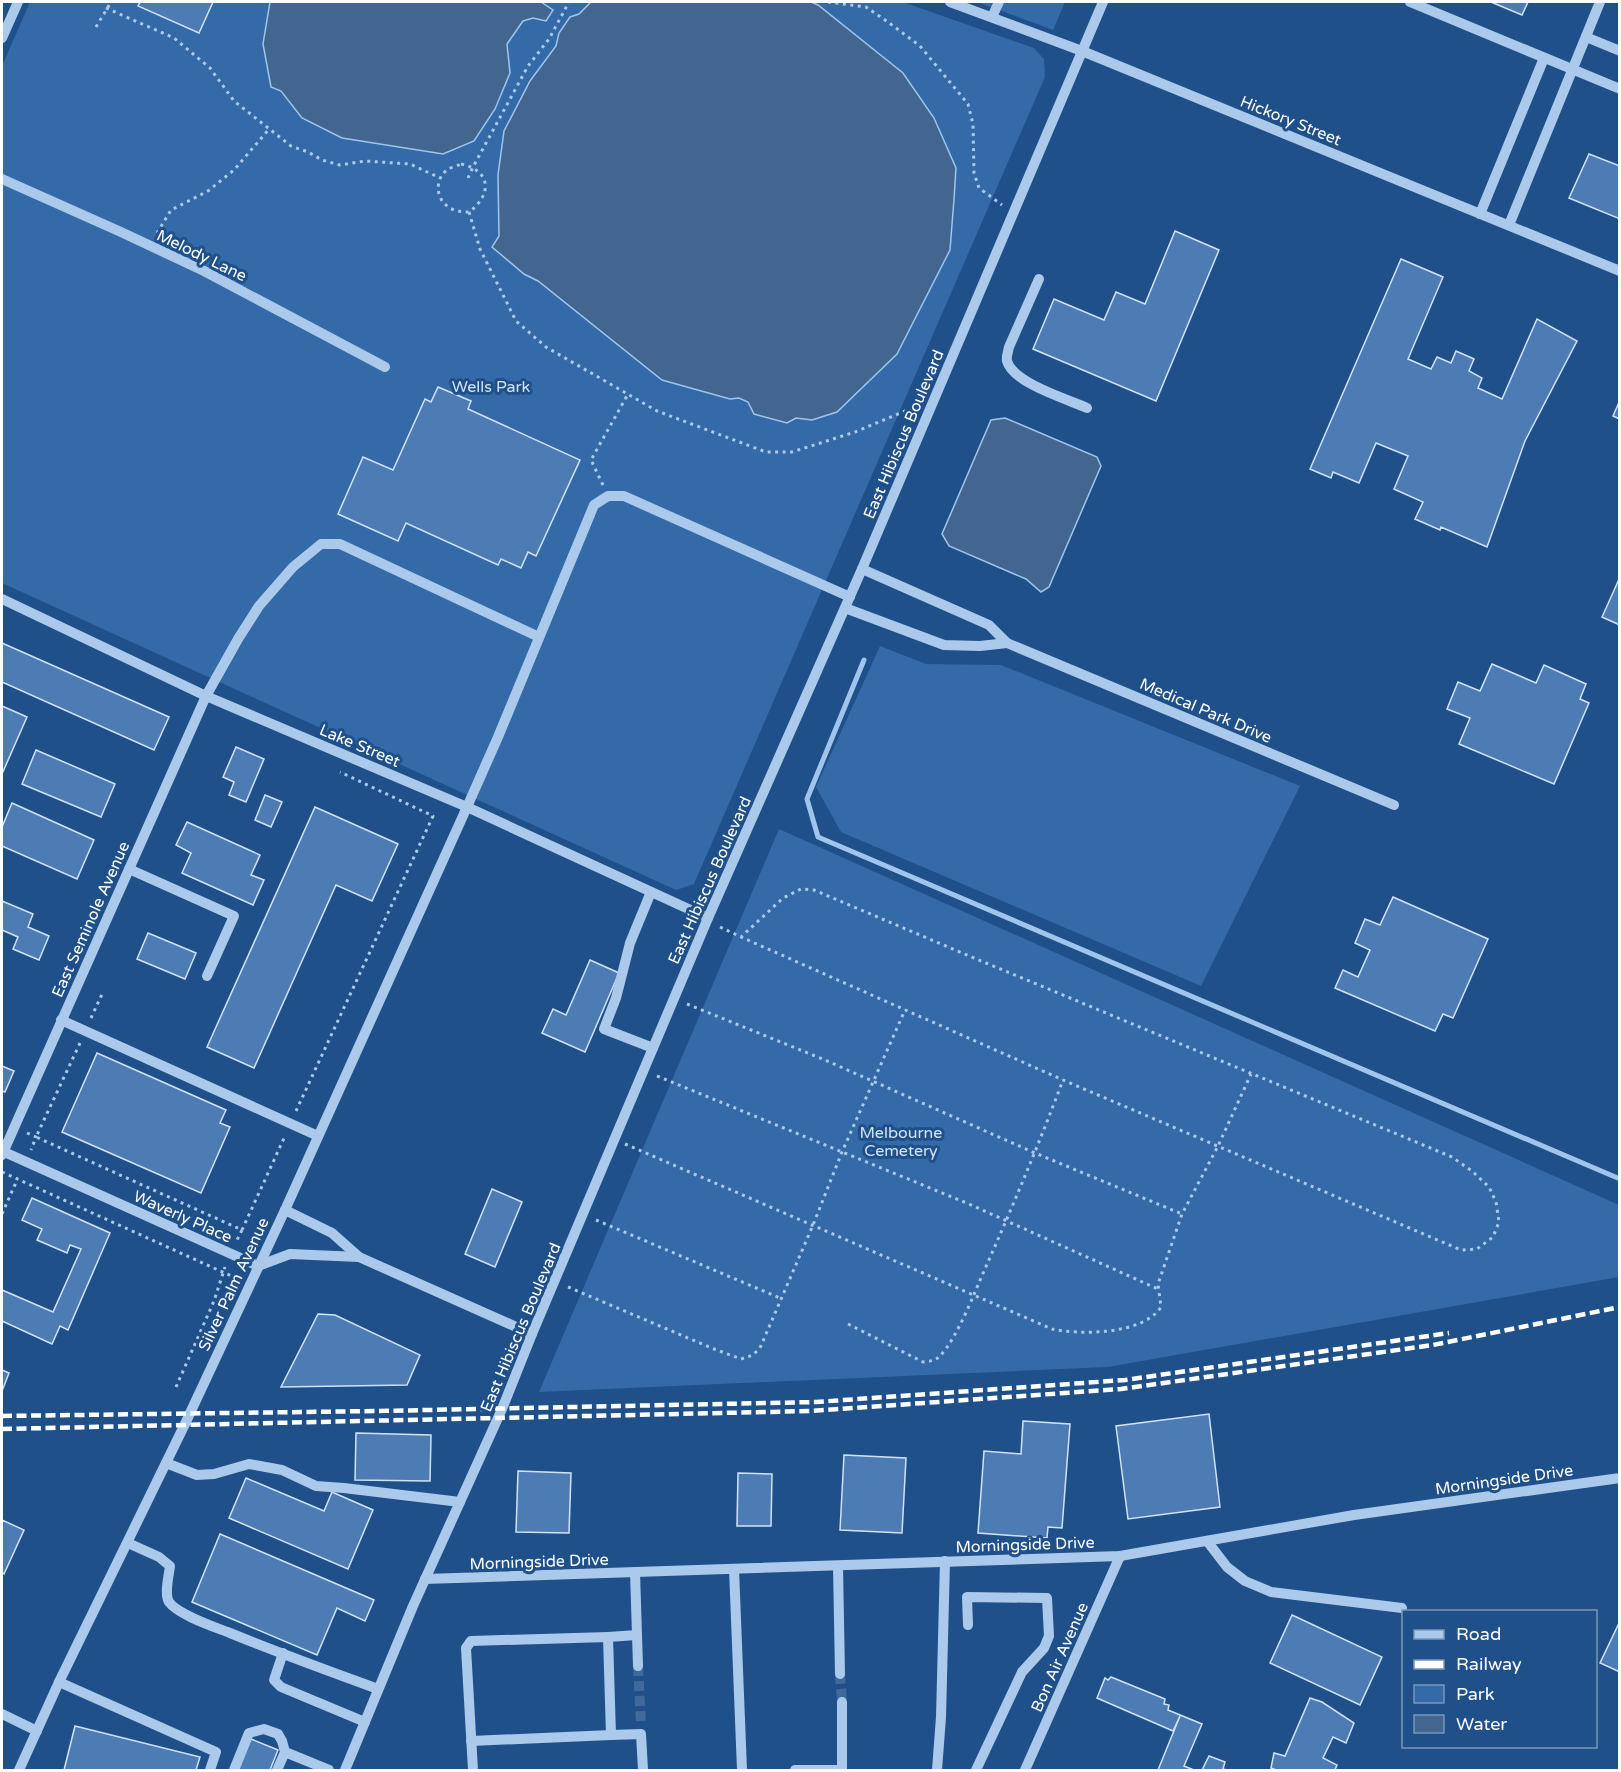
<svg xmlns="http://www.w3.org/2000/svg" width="1621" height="1772" font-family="'Varela Round',sans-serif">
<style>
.green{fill:#336aa7}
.water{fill:#42668f;stroke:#9fc5ed;stroke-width:1.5}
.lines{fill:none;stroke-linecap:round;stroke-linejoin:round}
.stream{stroke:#9fc5ed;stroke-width:5}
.building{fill:#4c7cb3;stroke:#d0e3f8;stroke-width:1.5}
.minor-tunnel{stroke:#416a9c;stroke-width:10;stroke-dasharray:10 5;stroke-linecap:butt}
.path{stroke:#abc9eb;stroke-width:3;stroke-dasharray:3 4.5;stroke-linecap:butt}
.minor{stroke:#abc9eb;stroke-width:10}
.rail{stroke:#fff;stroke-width:4.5;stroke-dasharray:10 4.5;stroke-linecap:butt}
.labels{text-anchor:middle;stroke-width:6;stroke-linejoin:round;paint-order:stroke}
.street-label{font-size:16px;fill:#fff;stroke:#1f508a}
.park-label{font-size:16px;fill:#d0e3f8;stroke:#1f508a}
</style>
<rect width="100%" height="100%" fill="#1f508a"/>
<g class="green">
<path d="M 30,2 L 903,2 L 1034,48 L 1044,59 L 1045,77 L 694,884 L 676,890 L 2,583 L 2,66 Z"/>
<path d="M 977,2 L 1065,2 L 1053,30 Z"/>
<path d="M 880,646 L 926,664 L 1001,665 L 1300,786 L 1201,986 L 841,832 L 816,787 Z"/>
<path d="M 779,829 L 1619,1205 L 1619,1277 L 1108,1367 L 539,1392 Z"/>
</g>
<g class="water">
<path d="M 270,2 L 541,2 L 553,10 L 546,21 L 533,18 L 523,21 L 507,44 L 510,73 L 495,109 L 474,141 L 443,154 L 342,138 L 302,118 L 281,91 L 271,87 L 263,44 Z"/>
<path d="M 591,2 L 811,2 L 818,5 L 903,73 L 934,118 L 956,168 L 954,199 L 950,250 L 897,354 L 837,412 L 812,420 L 796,418 L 787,423 L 754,414 L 748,402 L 739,398 L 730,399 L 662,380 L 538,281 L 524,274 L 492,247 L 499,236 L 498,175 L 504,131 L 530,81 L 556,46 L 559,33 L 570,17 L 579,14 Z"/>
<path d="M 1005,418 L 1097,457 L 1101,466 L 1049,587 L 1041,592 L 1026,579 L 949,546 L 942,534 L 991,420 Z"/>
</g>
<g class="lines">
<path class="stream" d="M 864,660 L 807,799 L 818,837 L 1620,1179"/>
</g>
<g class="building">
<path d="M 140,2 L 213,2 L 199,33 L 138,6 Z"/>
<path d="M 1491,2 L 1528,2 L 1522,15 Z"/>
<path d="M 1589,154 L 1620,166 L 1620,219 L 1569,198 Z"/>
<path d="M 1175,231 L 1219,250 L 1156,401 L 1033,349 L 1054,299 L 1104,320 L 1116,292 L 1145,304 Z"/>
<path d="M 1401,259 L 1443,277 L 1408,359 L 1431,369 L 1437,357 L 1451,363 L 1456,351 L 1474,359 L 1469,371 L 1482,378 L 1478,388 L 1502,399 L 1537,319 L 1577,341 L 1525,441 L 1487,547 L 1441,527 L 1440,530 L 1415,519 L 1423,502 L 1394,489 L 1408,456 L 1376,443 L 1359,483 L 1333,472 L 1331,478 L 1310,469 Z"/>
<path d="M 438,387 L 471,401 L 468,409 L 580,460 L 536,556 L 528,552 L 521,568 L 501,559 L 498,565 L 406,523 L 398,541 L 338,514 L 363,457 L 393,470 L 425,399 L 431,402 Z"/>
<path d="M 1620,400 L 1620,419 L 1613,416 Z"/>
<path d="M 1620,577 L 1620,625 L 1602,617 Z"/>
<path d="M 2,643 L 169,717 L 154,750 L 2,682 Z"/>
<path d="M 1492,664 L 1536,683 L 1544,665 L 1586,684 L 1580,699 L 1589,703 L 1554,784 L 1459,744 L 1470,718 L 1447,709 L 1458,682 L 1480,691 Z"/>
<path d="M 2,706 L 27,717 L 2,774 Z"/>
<path d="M 236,747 L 264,759 L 246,802 L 229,795 L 234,782 L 223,777 Z"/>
<path d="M 36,750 L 115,784 L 101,817 L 22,784 Z"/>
<path d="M 265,795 L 282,802 L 271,827 L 255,820 Z"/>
<path d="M 12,803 L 94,840 L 77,879 L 2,846 L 2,827 Z"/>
<path d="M 315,807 L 398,844 L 372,901 L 336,885 L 254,1068 L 207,1047 Z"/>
<path d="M 187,822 L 260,855 L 251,875 L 264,880 L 253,905 L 182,873 L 191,853 L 176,845 Z"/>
<path d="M 1393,897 L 1488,939 L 1453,1018 L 1443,1014 L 1435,1031 L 1335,988 L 1343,970 L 1358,977 L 1370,950 L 1355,943 L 1365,919 L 1380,925 Z"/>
<path d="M 2,901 L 33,914 L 28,927 L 49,936 L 39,960 L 13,949 L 18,937 L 2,930 Z"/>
<path d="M 148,933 L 196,953 L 185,979 L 137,959 Z"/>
<path d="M 590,960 L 619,973 L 585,1052 L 542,1033 L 553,1009 L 566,1015 Z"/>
<path d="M 97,1053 L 226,1110 L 220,1123 L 230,1127 L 201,1193 L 62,1132 Z"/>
<path d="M 2,1066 L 14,1071 L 5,1092 L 2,1091 Z"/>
<path d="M 492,1189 L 522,1202 L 495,1267 L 465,1254 Z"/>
<path d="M 32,1198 L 110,1233 L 68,1330 L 60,1326 L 52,1344 L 2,1321 L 2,1290 L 53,1312 L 81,1249 L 70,1245 L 67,1253 L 37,1240 L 42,1229 L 22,1220 Z"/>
<path d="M 318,1314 L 335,1315 L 420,1355 L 407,1385 L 281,1387 Z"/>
<path d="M 2,1370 L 9,1373 L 2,1391 Z"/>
<path d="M 1209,1414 L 1220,1507 L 1128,1519 L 1116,1426 Z"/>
<path d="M 1023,1421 L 1070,1424 L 1062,1528 L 1048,1527 L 1047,1538 L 978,1533 L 984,1451 L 1021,1454 Z"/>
<path d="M 356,1433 L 431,1435 L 430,1481 L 355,1480 Z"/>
<path d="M 844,1455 L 906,1458 L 902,1533 L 840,1530 Z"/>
<path d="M 518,1471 L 571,1473 L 569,1533 L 516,1532 Z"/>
<path d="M 738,1473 L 772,1474 L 771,1526 L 737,1526 Z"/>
<path d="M 246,1478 L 324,1511 L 332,1492 L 373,1510 L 348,1569 L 229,1518 Z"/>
<path d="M 2,1520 L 24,1530 L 4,1574 L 2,1572 Z"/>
<path d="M 220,1534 L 374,1600 L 365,1621 L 337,1608 L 317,1655 L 192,1602 Z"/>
<path d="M 1292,1615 L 1382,1657 L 1360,1705 L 1270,1663 Z"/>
<path d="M 1620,1621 L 1620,1672 L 1600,1663 Z"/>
<path d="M 1111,1677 L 1165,1699 L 1164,1704 L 1169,1705 L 1168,1710 L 1202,1724 L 1184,1766 L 1194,1770 L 1158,1770 L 1180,1716 L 1173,1731 L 1097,1698 L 1105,1678 L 1108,1680 Z"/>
<path d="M 1310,1698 L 1322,1702 L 1354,1723 L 1346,1743 L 1333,1737 L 1323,1758 L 1337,1765 L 1335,1770 L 1276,1770 L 1271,1768 L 1274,1753 L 1285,1756 Z"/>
<path d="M 75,1726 L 200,1757 L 196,1770 L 64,1770 Z"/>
<path d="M 251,1739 L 278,1750 L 270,1770 L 237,1770 Z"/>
<path d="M 1209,1756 L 1225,1762 L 1223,1769 L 1227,1770 L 1202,1770 Z"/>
</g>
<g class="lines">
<g class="minor-tunnel">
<path d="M 638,1666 L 641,1723"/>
<path d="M 840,1674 L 842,1702"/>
</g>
<g class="path">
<path d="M 828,2 L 866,7 L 888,22 L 920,46 L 968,104 L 973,124 L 974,173 L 979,188 L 1002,205"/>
<path d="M 106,8 L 174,38 L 210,68 L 234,101 L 291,146 L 308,152 L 322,160 L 340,165 L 365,161 L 410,164 L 440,178"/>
<path d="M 96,27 L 111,2"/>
<path d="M 461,164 C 492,171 492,195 469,212 C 461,212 452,211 446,205 C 435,196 436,178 447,170 C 451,167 457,166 461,164 Z"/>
<path d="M 468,178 L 473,167 L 528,66 L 549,39 L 569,2"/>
<path d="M 469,212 L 480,249 L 516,321 L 546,347 L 657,411 L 766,452 L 792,452 L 855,432 L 917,406"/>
<path d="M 157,233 L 171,210 L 208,191 L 234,170 L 270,128"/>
<path d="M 603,485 L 591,460 L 628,394"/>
<path d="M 720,927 L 741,937 L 1063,1080 L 1461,1250 L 1477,1249 L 1493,1237 L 1499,1222 L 1496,1202 L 1489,1187 L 1472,1171 L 1452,1157 L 974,958 L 814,890 L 801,889 L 783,898 L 741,937"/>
<path d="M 687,1004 L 825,1060 L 1035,1153 L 1182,1214"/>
<path d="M 91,1018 L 103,992"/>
<path d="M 80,1043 L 36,1137 L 242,1230 L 236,1242"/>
<path d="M 657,1076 L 969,1204 L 1158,1289"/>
<path d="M 296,1111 L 433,816 L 340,772"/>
<path d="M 27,1133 L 36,1137 L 31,1150"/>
<path d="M 625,1144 L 1052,1329 C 1080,1335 1143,1335 1161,1307 L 1158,1284 L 1182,1214 L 1218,1146 L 1251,1074"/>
<path d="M 2,1172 L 238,1279"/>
<path d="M 2,1214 L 17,1180"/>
<path d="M 596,1220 L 780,1298"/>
<path d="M 242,1230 L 285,1136"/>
<path d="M 568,1287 L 714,1349 L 741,1359 L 753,1355 L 760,1348 L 813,1225 L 842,1152 L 905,1010"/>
<path d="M 848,1324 L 923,1362 C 930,1361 935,1361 940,1356 C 957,1338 974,1294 984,1271 C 1012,1208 1039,1144 1063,1080"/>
<path d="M 176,1387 L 214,1301 L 225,1267"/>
</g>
<g class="minor">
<path d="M 950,2 L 1082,51 L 1620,271"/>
<path d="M 1410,2 L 1620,89"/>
<path d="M 992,17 L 999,2"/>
<path d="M 1586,37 L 1620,51"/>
<path d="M 2,38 L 18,2"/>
<path d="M 2,179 L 121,232 L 204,271 L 385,367"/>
<path d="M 1480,214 L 1544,58"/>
<path d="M 1509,225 L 1600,2"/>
<path d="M 1039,279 L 1009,347 C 1008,352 1006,357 1007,361 C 1013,383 1067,399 1087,408"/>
<path d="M 862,569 L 989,625 L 1007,643 L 1394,805"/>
<path d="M 2,599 L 206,696 L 467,807 L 708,918"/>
<path d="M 845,608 L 944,645 L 980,646 L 1007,643"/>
<path d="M 129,869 L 234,916 L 207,976"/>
<path d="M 651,892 L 630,943 L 616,998 L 604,1029 L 653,1048"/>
<path d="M 61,1020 L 318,1136"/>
<path d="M 2,1151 L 258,1266 L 290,1254 L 359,1257"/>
<path d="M 2,1155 L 206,696 L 238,639 L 259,606 L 293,567 L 321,544 L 340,544 L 539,637"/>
<path d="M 285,1210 L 332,1233 L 359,1257 L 532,1334"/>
<path d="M 166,1463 L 197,1475 L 214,1474 L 249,1464 L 282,1470 L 316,1486 L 344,1488 L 460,1502"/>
<path d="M 1207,1541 L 1227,1567 L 1245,1581 L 1271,1592 L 1402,1608"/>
<path d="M 128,1543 L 159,1557 L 170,1566 C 169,1575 164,1594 169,1602 C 178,1615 215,1627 230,1633 C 279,1653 329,1671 378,1689"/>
<path d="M 838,1566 L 840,1674"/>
<path d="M 734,1569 L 742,1770"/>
<path d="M 635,1572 L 637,1635 L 608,1637 L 611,1735 L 641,1734 L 643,1770"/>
<path d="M 425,1579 L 1120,1556 L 1354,1515 L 1620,1478"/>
<path d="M 968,1625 L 967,1597 L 1047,1598 L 1049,1636 L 1044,1648 L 1022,1672 L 976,1770"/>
<path d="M 637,1635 L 638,1666"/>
<path d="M 283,1653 L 274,1680 L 281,1687 L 365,1722"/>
<path d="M 59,1682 L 216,1752 L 210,1770"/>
<path d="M 2,1714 L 37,1731"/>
<path d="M 471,1741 L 611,1735"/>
<path d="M 285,1752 L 329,1770"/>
<path d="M 19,1770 L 59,1682 L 184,1426 L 285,1210 L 467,807 L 498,737 L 594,505 L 608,496 L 624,496 L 850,597"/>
<path d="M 234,1770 L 249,1733 L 264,1729 L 278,1734 L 282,1741 L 285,1752 L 277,1770"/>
<path d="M 345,1770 L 413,1606 L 502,1409 L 532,1334 L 708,918 L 862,569 L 1103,2"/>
<path d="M 473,1770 L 466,1648 L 471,1641 L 608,1637"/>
<path d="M 795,1770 L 814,1770"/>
<path d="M 814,1770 L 842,1770 L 842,1702"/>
<path d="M 937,1770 L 941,1717 L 945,1561"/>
<path d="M 1025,1770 L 1120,1556"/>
</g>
<g class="rail">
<path d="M 2,1416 L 378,1411 L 816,1402 L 1125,1380 L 1449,1333"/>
<path d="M 2,1429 L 811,1411 L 1121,1389 L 1433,1345 L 1620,1307"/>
</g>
</g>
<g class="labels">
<g class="street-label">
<text transform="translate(1291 120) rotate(22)" y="6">Hickory Street</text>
<text transform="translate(202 255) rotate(26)" y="6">Melody Lane</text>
<text transform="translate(903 434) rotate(-67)" y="6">East Hibiscus Boulevard</text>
<text transform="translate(1206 710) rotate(23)" y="6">Medical Park Drive</text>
<text transform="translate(360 745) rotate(23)" y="6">Lake Street</text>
<text transform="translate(709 880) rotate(-66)" y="6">East Hibiscus Boulevard</text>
<text transform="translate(90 919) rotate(-66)" y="6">East Seminole Avenue</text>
<text transform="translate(183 1216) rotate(24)" y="6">Waverly Place</text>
<text transform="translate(233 1284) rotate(-65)" y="6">Silver Palm Avenue</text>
<text transform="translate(520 1327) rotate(-67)" y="6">East Hibiscus Boulevard</text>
<text transform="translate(1504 1479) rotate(-8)" y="6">Morningside Drive</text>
<text transform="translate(1025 1544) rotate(-2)" y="6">Morningside Drive</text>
<text transform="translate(539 1561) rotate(-2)" y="6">Morningside Drive</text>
<text transform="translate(1059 1657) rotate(-66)" y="6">Bon Air Avenue</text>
</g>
<g class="park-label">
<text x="491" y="392">Wells Park</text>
<text x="901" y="1138">Melbourne<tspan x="901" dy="18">Cemetery</tspan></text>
</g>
</g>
<rect width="1621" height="1772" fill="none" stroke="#ffffff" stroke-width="6"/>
<rect x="1402" y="1610" width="195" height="138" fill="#1f508a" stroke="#7996b9" stroke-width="1.5"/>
<rect x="1414" y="1630" width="30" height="9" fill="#abc9eb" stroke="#7996b9" stroke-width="1.5"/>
<text x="1456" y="1640" font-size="18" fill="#ffffff">Road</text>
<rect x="1414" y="1660" width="30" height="9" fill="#ffffff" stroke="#7996b9" stroke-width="1.5"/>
<text x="1456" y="1670" font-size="18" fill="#ffffff">Railway</text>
<rect x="1414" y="1685" width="30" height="18" fill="#336aa7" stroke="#7996b9" stroke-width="1.5"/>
<text x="1456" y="1700" font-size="18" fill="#ffffff">Park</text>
<rect x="1414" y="1715" width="30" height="18" fill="#42668f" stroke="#7996b9" stroke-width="1.5"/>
<text x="1456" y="1730" font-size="18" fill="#ffffff">Water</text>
</svg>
